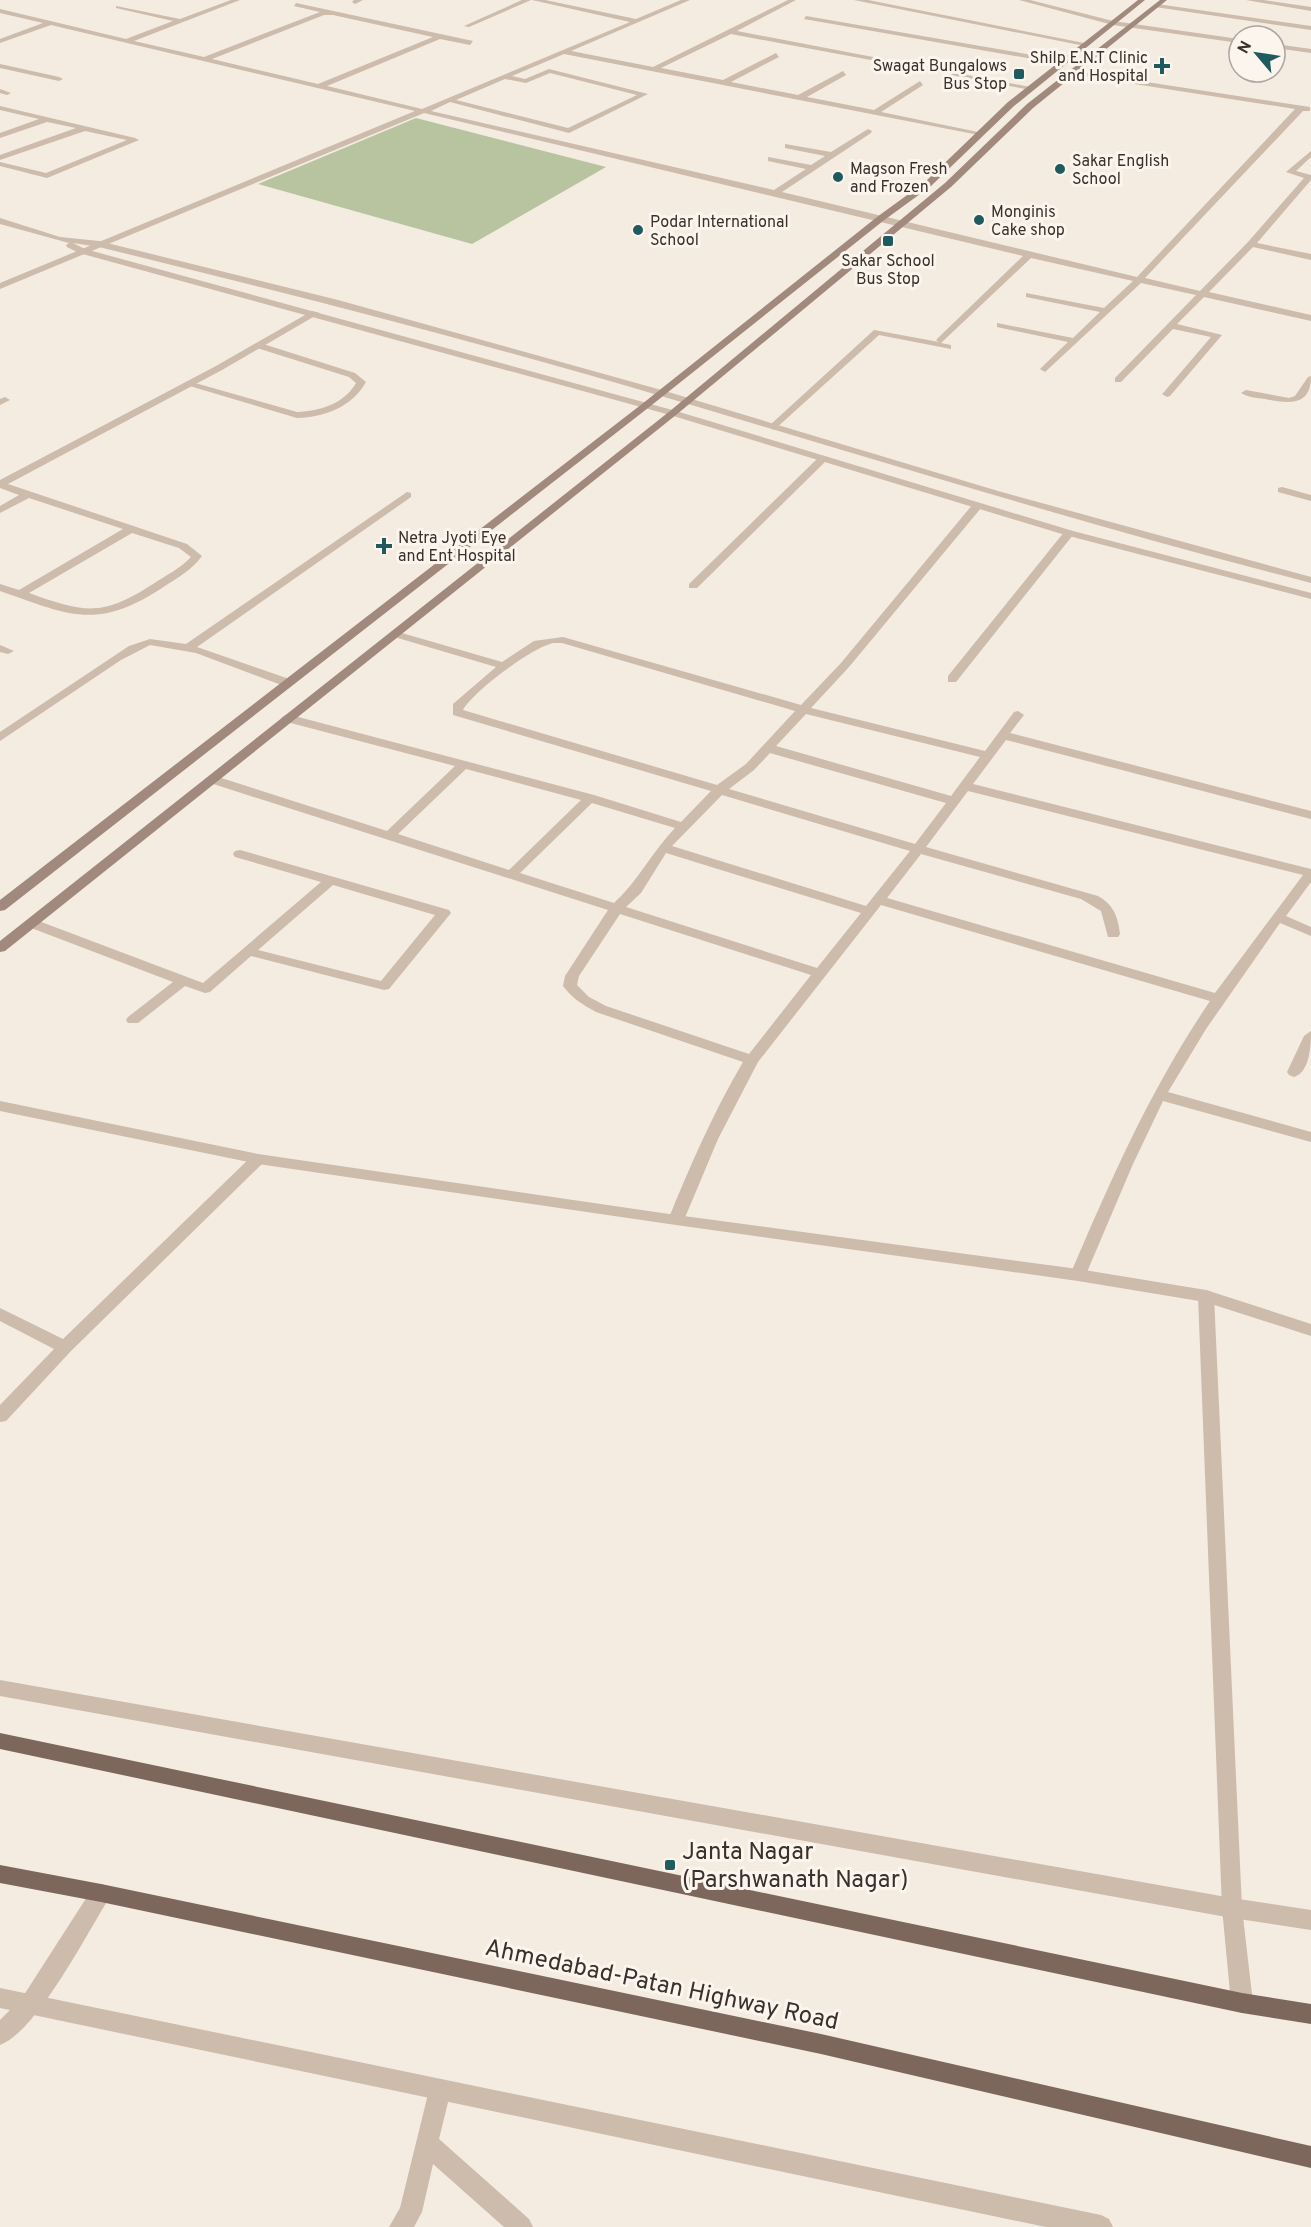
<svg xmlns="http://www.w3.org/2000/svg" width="1311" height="2227" font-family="Overpass,sans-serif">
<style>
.green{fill:#b8c4a0}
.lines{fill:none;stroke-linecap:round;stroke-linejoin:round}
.service{fill:#cdbbac;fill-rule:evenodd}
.minor{fill:#cdbbac;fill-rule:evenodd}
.tertiary{fill:#cdbbac;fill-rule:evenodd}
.secondary{fill:#a18a7d;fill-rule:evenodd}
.primary{fill:#7d675c;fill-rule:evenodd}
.poi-dot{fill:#1f5a5e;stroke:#fbf5ee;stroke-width:2}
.labels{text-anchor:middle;stroke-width:6;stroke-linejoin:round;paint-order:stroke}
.far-poi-label{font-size:16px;fill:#3b302b;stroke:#fbf5ee;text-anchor:start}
.near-poi-label{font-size:24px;fill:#3b302b;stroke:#fbf5ee;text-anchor:start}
.near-street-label{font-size:24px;fill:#3b302b;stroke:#fbf5ee}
</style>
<rect width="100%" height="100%" fill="#f4ebe1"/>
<path class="green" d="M 416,118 L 606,167 L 472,244 L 258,184 Z"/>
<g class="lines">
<g class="service">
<path d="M 260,343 L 355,373 L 366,382 C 352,407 325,417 297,418 L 183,384 L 188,381 L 297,412 C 320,411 344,404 356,383 L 349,377 L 257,348 L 257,344 Z"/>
<path d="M 1282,487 L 1311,495 L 1311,501 L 1278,492 L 1278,488 Z"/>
</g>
<g class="minor">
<path d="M 231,0 L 240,0 L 134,41 L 204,57 L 320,12 L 294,6 L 296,3 L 473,41 L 470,45 L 440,39 L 327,86 L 422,109 L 630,22 L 532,0 L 545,0 L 636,19 L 681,0 L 690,0 L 571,51 L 653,67 L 788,0 L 796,0 L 737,31 L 1035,88 L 1031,90 L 731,34 L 661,68 L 723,80 L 776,53 L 779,57 L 731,82 L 798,95 L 843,71 L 846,75 L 807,97 L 874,110 L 920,81 L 923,85 L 881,112 L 983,133 L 979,135 L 564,54 L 512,76 L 525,79 L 549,69 L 648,94 L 569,133 L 450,102 L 431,111 L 774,190 L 806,169 L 768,161 L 768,157 L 811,165 L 825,156 L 785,148 L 785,144 L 831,152 L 868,129 L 872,131 L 871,133 L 782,192 L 1137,277 L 1295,109 L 1058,72 L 1055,68 L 1310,107 L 1310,111 L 1303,111 L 1145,278 L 1200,291 L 1248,242 L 1304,178 L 1286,172 L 1311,151 L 1311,157 L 1296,171 L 1311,175 L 1311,180 L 1257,243 L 1311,254 L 1311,260 L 1253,247 L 1209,292 L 1311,315 L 1311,321 L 1204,297 L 1177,324 L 1222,335 L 1170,396 L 1167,397 L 1162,394 L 1164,392 L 1211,337 L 1173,329 L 1121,382 L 1115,382 L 1115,378 L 1196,295 L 1141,283 L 1045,372 L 1040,369 L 1042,367 L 1068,342 L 997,327 L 997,323 L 1073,338 L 1100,312 L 1026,297 L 1026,293 L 1104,308 L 1133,281 L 1031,258 L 941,343 L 951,345 L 951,349 L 879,335 L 774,430 L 769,427 L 770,425 L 874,330 L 939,342 L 936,340 L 938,338 L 1023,256 L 424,113 L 0,289 L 0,283 L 415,111 L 51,25 L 0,43 L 0,39 L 43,23 L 0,13 L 0,9 L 126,39 L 173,21 L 116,8 L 116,6 L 180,19 ZM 324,15 L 333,15 L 433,37 L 318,84 L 212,59 ZM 550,73 L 637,95 L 568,128 L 456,100 L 505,79 L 526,83 Z"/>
<path d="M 354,0 L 363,0 L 355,4 L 352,2 Z"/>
<path d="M 522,0 L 531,0 L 469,27 L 464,26 Z"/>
<path d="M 854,0 L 868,0 L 1089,44 L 1085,46 Z"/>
<path d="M 1019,0 L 1030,0 L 1113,21 L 1239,39 L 1239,43 L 1113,25 Z"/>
<path d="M 1246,0 L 1263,0 L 1311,7 L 1311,11 Z"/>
<path d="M 1157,4 L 1311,26 L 1311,30 L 1155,7 Z"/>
<path d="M 806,16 L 1061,60 L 1065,62 L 1061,64 L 804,19 Z"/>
<path d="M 1275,44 L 1311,49 L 1311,53 L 1275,48 Z"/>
<path d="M 0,64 L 59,77 L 63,79 L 59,81 L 0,68 Z"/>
<path d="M 0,89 L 11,93 L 7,95 L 0,93 Z"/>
<path d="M 0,106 L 135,138 L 139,140 L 47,178 L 0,166 L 0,162 L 46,173 L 127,140 L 85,131 L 0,160 L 0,155 L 76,128 L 47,122 L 0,138 L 0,133 L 39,119 L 0,110 Z"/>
<path d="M 312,311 L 320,313 L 222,370 L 8,484 L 187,544 L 202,556 C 192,570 177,578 162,588 C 96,631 69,615 0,591 L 0,584 L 19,590 L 123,529 L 29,498 L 0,513 L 0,506 L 19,495 L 0,488 L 0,480 L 216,366 ZM 132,533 L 179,548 L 191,557 C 181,568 165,576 153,584 C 102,617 85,613 29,593 Z"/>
<path d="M 1311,376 C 1311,408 1287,403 1265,399 C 1257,398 1247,397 1241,393 L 1246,390 L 1289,398 L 1295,396 L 1308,377 Z"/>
<path d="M 5,397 L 10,400 L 0,405 L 0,399 Z"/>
<path d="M 819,457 L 828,459 L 697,588 L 689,588 L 689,584 Z"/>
<path d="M 407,492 L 411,493 L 411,497 L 197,647 L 292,680 L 292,686 L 284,686 L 196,653 L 150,645 L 121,660 L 0,741 L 0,732 L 129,646 L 150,639 L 186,644 Z"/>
<path d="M 977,503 L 981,504 L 981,508 L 849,667 L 811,708 L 985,751 L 1014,712 L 1018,711 L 1024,715 L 1010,733 L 1311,811 L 1311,819 L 1006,740 L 973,784 L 1311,869 L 1311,882 L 1286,916 L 1311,927 L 1311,936 L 1280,923 L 1206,1029 L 1168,1092 L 1311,1132 L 1311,1142 L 1163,1101 L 1133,1164 L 1084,1279 L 1072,1279 L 1070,1275 C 1112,1177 1150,1090 1210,1001 L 881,905 L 758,1062 L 718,1139 L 684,1220 L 682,1224 L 670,1224 L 668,1220 C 690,1166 713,1113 743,1062 L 596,1012 C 583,1005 572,998 563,986 L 565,976 L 608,910 L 207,782 L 205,779 L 211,775 L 215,776 L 387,831 L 455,766 L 283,721 L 281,718 L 287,714 L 594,795 L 681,822 L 711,791 L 453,715 L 453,704 L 496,667 L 391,636 L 389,634 L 395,631 L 502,662 L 534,641 L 563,637 L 801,705 L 841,663 L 973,504 ZM 554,643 L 562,643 L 795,711 L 746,764 L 717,785 L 463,710 C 472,693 533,646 554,643 ZM 806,714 L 980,757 L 951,796 L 776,746 ZM 770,753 L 946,803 L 915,844 L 729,789 L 754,770 ZM 466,769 L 581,800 L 509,870 L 398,834 ZM 968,791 L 1303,875 L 1215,993 L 887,898 L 921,854 L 1081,899 L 1101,911 L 1108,937 L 1118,937 L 1120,934 C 1118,917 1114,905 1098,896 L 926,847 ZM 722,795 L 910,851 L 866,906 L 672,846 ZM 592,803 L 675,828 C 652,852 638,881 614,903 L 520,873 ZM 666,853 L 861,913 L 817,968 L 626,907 L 641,893 ZM 620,914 L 811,975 L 749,1054 L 606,1006 L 589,997 L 577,985 L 579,976 Z"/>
<path d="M 1069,530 L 1074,533 L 1073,535 L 956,682 L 948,682 L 948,676 L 1065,531 Z"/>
<path d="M 0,645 L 14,651 L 8,654 L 0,652 Z"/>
<path d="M 240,850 L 449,910 L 451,913 L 389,989 L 384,990 L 251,956 L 210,992 L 205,993 L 185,986 L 138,1023 L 128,1023 L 126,1020 L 128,1017 L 173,982 L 26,926 L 24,923 L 31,919 L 36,920 L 203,983 L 321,882 L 235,857 L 233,854 L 235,851 ZM 333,885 L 435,915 L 381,981 L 258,950 Z"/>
<path d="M 1311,1031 C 1311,1045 1310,1072 1294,1077 L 1289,1075 L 1287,1072 L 1304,1036 Z"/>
<path d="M 258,1154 L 266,1159 L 263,1163 L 71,1351 L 6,1421 L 0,1422 L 0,1405 L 54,1349 L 0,1321 L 0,1308 L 63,1339 L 253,1155 Z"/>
<path d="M 1206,1290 L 1212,1292 L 1214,1296 L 1242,1908 L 1253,2003 L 1250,2010 L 1242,2013 L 1234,2010 L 1231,2003 L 1222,1908 L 1198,1296 L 1200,1292 Z"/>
<path d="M 101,1884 L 108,1886 L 111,1893 L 108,1900 C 86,1935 37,2031 0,2045 L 0,2020 L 22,1998 L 94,1886 Z"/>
<path d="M 440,2079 L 448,2082 L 451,2090 L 439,2139 L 529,2219 L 533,2227 L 504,2227 L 433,2164 L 422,2212 L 414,2227 L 389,2227 L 400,2208 L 429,2090 L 432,2082 Z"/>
</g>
<g class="tertiary">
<path d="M 0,218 L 60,237 L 99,241 L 338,300 L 665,391 L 998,491 L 1311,577 L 1311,583 C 1093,527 877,460 661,396 C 475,341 287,293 99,247 L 73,243 L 85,249 L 676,411 L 1073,531 L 1311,593 L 1311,599 L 1065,535 L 670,415 L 79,253 L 67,247 L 66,245 L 69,243 L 0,224 Z"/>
<path d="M 0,1101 L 258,1154 L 676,1215 L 1078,1269 L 1206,1290 L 1311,1324 L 1311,1336 L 1205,1302 L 1078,1281 L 676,1225 L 258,1164 L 0,1111 Z"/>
<path d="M 0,1680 L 1232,1898 L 1311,1910 L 1311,1930 L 1232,1918 L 0,1696 Z"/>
<path d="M 0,1988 L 1101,2215 L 1109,2219 L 1113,2227 L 1046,2227 L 0,2008 Z"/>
</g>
<g class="secondary">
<path d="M 1138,0 L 1145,0 L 1014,106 L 931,186 L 883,221 L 648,408 L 5,910 L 0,911 L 0,900 L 642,404 L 877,217 L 925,182 L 1008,102 Z"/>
<path d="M 1160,0 L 1167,0 L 1033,108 L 951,187 L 676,415 L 5,951 L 0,952 L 0,941 L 670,411 L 945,183 L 1027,104 Z"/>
</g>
<g class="primary">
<path d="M 0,1733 L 1242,1993 L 1311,2004 L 1311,2024 L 1242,2013 L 0,1749 Z"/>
<path d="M 0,1865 L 101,1884 L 821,2034 L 1311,2146 L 1311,2168 L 821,2054 L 101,1902 L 0,1883 Z"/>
</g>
</g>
<g class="poi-dot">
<path d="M1159 57h6v6h6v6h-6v6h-6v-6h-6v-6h6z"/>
<rect x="1013" y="68" width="12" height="12" rx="3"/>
<circle cx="1060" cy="169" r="6"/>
<circle cx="838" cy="177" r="6"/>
<circle cx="979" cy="220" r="6"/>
<circle cx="638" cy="230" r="6"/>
<rect x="882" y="235" width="12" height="12" rx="3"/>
<path d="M381 537h6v6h6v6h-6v6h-6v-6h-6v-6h6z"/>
<rect x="664" y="1859" width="12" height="12" rx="3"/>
</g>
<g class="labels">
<g class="far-poi-label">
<text x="1148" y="63" text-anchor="end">Shilp E.N.T Clinic<tspan x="1148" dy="18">and Hospital</tspan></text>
<text x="1007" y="71" text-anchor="end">Swagat Bungalows<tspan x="1007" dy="18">Bus Stop</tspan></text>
<text x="1072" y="166">Sakar English<tspan x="1072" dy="18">School</tspan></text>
<text x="850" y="174">Magson Fresh<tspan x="850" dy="18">and Frozen</tspan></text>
<text x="991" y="217">Monginis<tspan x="991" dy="18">Cake shop</tspan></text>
<text x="650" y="227">Podar International<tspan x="650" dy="18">School</tspan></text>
<text x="888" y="266" text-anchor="middle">Sakar School<tspan x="888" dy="18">Bus Stop</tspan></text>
<text x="398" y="543">Netra Jyoti Eye<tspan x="398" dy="18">and Ent Hospital</tspan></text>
</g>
<g class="near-poi-label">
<text x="682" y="1859">Janta Nagar<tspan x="682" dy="28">(Parshwanath Nagar)</tspan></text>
</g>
<g class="near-street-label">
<text transform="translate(662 1984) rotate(12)" y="8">Ahmedabad-Patan Highway Road</text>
</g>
</g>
<g transform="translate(1257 54) rotate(299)"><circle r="28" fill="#fbf5ee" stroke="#aea6a0" stroke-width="1.5"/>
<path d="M0-4.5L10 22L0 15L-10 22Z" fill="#1f5a5e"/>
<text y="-9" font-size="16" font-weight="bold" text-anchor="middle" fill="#3b302b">N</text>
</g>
</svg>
